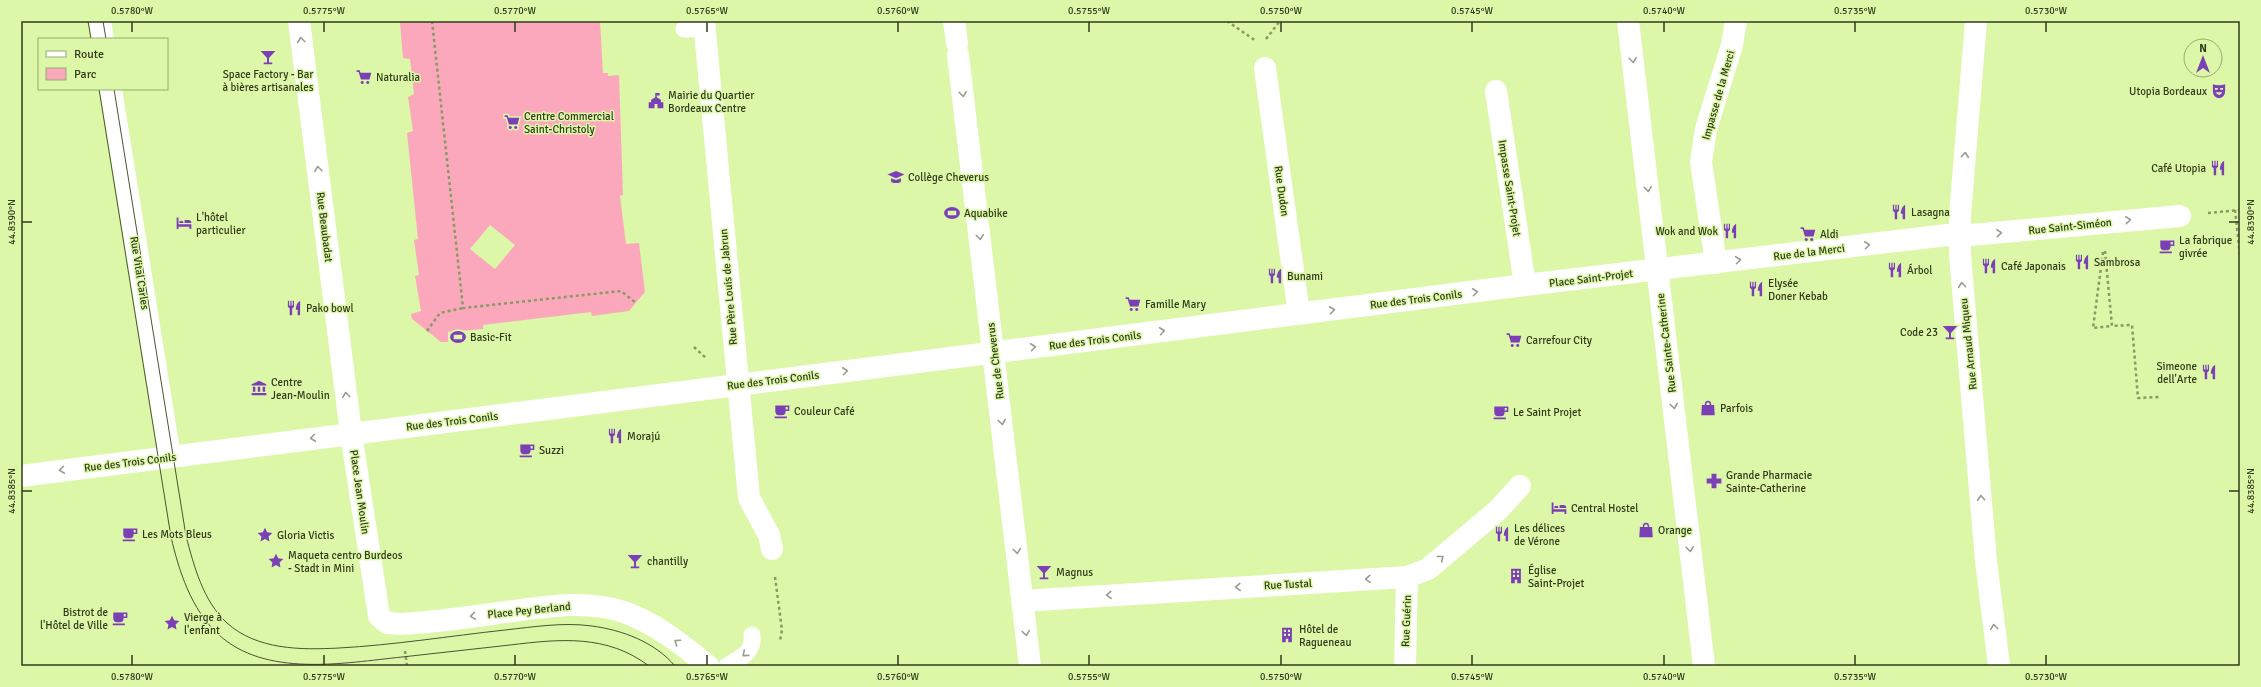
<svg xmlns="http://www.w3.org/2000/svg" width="2261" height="687" font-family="Signika,sans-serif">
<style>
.green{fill:#fca8bc;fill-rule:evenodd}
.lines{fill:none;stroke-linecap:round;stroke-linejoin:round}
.path{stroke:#879a62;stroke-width:2.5;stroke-dasharray:3 3;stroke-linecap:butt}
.lane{stroke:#fff;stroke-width:17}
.street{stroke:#fff;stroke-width:22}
.tram{stroke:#49562f;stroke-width:1}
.oneway{stroke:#989d8d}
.ticks{fill:none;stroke:#313b1b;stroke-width:1.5}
.labels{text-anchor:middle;stroke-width:3;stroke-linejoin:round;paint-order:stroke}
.poi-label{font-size:11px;fill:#313b1b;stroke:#dcf7a8;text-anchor:start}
.street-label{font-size:11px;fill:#313b1b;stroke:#dcf7a8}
.neatline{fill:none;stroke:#313b1b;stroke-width:1.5}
.ticks-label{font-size:10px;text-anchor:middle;fill:#313b1b}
</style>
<rect width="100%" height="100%" fill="#dcf7a8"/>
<path class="green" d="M 397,21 L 600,21 L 603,73 L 608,73 L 608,76 L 619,75 L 623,195 L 620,196 L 626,244 L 639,243 L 645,292 L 629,311 L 592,316 L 591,312 L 483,325 L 483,329 L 448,332 L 448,342 L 441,342 L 412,319 L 411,314 L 421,311 L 415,276 L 419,275 L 414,240 L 418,239 L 407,133 L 413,131 L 408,97 L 414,94 L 410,59 L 403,58 L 400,23 ZM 490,225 L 515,245 L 495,269 L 470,249 Z"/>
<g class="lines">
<g class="path">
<path d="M 432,21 L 463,308 L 621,291 L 636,303"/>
<path d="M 1227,21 L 1256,41"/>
<path d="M 1266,39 L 1280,21"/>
<path d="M 2235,210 L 2240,255"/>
<path d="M 2208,213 L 2240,210"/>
<path d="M 2105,251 L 2112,326 L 2132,325 L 2138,398 L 2160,397"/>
<path d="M 2103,252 L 2093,328 L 2112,326"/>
<path d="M 427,331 L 440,313 L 463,308"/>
<path d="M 694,347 L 706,358"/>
<path d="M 775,577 L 782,630 L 780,641"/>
<path d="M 405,651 L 407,666"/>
</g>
<g class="lane">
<path d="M 684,29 L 704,28"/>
<path d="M 727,666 C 741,657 754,653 752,635"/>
</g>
<g class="street">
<path d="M 100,21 L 103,39"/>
<path d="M 299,21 L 351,433 L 379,616 L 387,623 L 401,624 C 439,622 476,616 513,611 C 550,606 588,600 624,612 C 655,623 683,645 708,666"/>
<path d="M 704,21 L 749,498 L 769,535 L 772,549"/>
<path d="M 954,21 L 957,43"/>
<path d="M 1628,21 L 1704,666"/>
<path d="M 1976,21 L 1960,215 L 1960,255 L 1986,561 L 1999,666"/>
<path d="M 958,55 L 1030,666"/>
<path d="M 1265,68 L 1299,314"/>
<path d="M 111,89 L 170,457"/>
<path d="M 1496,91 L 1525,285"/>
<path d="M 1716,263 L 1701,162 L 1706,129 L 1732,45 L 1736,21"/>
<path d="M 21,476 L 1525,285 L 1947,235 L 1960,236 L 2180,216"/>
<path d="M 1022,601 L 1407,577 L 1428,569 L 1498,510 L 1520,486"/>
<path d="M 1405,666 L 1407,577"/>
</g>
<g class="tram">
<path d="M 88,21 L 91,39"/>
<path d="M 103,21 L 106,39"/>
<path d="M 99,89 L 171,537 C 179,571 191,609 218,634 C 265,678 344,663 402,657 C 438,653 474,649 510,645 C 560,639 607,634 649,666"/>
<path d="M 114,89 L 186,536 C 194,566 203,601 227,623 C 257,650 301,650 339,648 C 394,645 450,636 505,630 C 533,627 563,622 592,626 C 622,630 655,642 675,666"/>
</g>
</g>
<defs><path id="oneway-chevron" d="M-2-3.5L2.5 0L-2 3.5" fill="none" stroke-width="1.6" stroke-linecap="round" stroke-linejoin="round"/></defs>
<g class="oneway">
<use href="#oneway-chevron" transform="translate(301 40) rotate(-97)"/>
<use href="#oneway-chevron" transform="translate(1633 60) rotate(83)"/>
<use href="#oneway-chevron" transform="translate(963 94) rotate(83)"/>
<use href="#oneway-chevron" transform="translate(1965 155) rotate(-85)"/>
<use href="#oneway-chevron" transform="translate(318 169) rotate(-97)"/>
<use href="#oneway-chevron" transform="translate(1648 189) rotate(83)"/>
<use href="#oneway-chevron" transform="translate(2128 220) rotate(-5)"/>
<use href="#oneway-chevron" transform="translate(1999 233) rotate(-5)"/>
<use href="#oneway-chevron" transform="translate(980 237) rotate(83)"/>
<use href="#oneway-chevron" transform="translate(1867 245) rotate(-7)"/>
<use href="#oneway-chevron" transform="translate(1738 260) rotate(-7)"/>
<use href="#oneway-chevron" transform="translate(1962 285) rotate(-95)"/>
<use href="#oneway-chevron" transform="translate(1475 292) rotate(-7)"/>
<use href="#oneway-chevron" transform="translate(1332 310) rotate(-7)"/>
<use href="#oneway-chevron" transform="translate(1162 331) rotate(-7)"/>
<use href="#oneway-chevron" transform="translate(1033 347) rotate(-7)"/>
<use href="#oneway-chevron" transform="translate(845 371) rotate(-7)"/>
<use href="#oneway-chevron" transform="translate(346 395) rotate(-97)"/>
<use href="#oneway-chevron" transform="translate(1674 406) rotate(83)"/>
<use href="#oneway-chevron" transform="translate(1002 422) rotate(83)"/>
<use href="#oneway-chevron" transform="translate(313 438) rotate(173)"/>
<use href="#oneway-chevron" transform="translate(62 470) rotate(172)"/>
<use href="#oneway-chevron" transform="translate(1981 498) rotate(-94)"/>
<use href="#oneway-chevron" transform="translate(1690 549) rotate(83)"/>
<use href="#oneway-chevron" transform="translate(1017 551) rotate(83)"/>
<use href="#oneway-chevron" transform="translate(1441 558) rotate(-39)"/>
<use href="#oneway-chevron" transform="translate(1368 579) rotate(177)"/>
<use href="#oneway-chevron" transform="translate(1238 587) rotate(177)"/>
<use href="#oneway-chevron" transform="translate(1109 595) rotate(177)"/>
<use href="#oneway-chevron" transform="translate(473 616) rotate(172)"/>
<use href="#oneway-chevron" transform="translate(1994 627) rotate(-97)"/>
<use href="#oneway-chevron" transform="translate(1026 633) rotate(83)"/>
<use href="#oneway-chevron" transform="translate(677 642) rotate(-146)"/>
<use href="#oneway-chevron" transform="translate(745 654) rotate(140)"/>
</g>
<path class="ticks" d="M 132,22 L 132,32M 324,22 L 324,32M 515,22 L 515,32M 707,22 L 707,32M 898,22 L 898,32M 1089,22 L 1089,32M 1281,22 L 1281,32M 1472,22 L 1472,32M 1664,22 L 1664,32M 1855,22 L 1855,32M 2046,22 L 2046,32M 22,222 L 32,222M 2229,222 L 2239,222M 22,491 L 32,491M 2229,491 L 2239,491M 132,655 L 132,665M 324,655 L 324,665M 515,655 L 515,665M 707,655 L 707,665M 898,655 L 898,665M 1089,655 L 1089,665M 1281,655 L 1281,665M 1472,655 L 1472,665M 1664,655 L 1664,665M 1855,655 L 1855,665M 2046,655 L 2046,665"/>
<defs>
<symbol id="bar-bare" viewBox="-9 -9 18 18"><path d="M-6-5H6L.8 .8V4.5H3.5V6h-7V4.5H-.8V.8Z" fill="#7c40b6" stroke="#dcf7a8" stroke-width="2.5" paint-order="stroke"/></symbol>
<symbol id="supermarket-bare" viewBox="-9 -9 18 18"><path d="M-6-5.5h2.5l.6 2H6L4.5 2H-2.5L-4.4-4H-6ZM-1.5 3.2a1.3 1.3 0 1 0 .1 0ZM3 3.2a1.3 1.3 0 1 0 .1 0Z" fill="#7c40b6" stroke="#dcf7a8" stroke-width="2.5" paint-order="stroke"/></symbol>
<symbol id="theatre-bare" viewBox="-9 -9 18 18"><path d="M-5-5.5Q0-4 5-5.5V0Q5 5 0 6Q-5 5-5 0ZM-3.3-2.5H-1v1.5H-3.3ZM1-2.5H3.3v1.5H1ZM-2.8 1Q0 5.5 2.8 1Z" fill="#7c40b6" stroke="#dcf7a8" stroke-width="2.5" paint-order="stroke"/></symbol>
<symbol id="civic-bare" viewBox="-9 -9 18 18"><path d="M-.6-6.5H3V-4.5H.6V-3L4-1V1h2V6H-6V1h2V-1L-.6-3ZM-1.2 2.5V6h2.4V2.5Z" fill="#7c40b6" stroke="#dcf7a8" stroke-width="2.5" paint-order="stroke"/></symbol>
<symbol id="restaurant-bare" viewBox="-9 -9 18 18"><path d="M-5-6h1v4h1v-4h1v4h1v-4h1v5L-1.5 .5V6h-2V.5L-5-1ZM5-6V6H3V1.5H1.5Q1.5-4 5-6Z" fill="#7c40b6" stroke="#dcf7a8" stroke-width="2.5" paint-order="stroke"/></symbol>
<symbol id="school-bare" viewBox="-9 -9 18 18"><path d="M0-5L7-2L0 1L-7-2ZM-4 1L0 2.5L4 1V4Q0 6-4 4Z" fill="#7c40b6" stroke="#dcf7a8" stroke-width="2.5" paint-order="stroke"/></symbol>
<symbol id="stadium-bare" viewBox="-9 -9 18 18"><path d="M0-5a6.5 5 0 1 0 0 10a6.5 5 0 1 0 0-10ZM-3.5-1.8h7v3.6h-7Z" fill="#7c40b6" stroke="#dcf7a8" stroke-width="2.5" paint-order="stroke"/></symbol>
<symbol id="hotel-bare" viewBox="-9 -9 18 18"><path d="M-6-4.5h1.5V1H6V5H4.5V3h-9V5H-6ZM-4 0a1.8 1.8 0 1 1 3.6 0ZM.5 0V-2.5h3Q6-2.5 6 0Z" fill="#7c40b6" stroke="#dcf7a8" stroke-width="2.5" paint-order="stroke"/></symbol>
<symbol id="cafe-bare" viewBox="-9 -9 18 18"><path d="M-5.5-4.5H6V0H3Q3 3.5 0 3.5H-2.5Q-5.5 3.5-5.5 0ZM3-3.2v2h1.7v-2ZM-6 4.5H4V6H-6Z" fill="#7c40b6" stroke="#dcf7a8" stroke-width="2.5" paint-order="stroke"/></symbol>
<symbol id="museum-bare" viewBox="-9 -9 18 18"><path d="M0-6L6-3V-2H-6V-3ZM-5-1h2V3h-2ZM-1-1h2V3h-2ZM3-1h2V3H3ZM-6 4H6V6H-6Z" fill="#7c40b6" stroke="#dcf7a8" stroke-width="2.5" paint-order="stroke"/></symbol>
<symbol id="shop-bare" viewBox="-9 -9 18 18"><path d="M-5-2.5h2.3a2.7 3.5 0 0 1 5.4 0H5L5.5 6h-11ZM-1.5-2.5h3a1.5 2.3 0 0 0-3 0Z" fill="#7c40b6" stroke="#dcf7a8" stroke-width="2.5" paint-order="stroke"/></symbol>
<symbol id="pharmacy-bare" viewBox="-9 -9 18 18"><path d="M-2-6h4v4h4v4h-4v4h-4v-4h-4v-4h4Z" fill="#7c40b6" stroke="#dcf7a8" stroke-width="2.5" paint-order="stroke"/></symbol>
<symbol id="sight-bare" viewBox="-9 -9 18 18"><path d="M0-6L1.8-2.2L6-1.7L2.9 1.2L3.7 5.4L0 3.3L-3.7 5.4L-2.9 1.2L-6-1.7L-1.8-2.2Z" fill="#7c40b6" stroke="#dcf7a8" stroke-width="2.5" paint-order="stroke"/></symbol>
<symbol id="building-bare" viewBox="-9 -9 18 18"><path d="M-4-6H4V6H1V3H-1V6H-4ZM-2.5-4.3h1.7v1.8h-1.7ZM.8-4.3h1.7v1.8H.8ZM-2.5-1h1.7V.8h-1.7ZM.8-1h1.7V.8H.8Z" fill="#7c40b6" stroke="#dcf7a8" stroke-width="2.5" paint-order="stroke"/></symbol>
</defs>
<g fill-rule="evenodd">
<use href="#bar-bare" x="257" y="46" width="22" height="22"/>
<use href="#supermarket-bare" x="353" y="66" width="22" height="22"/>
<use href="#theatre-bare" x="2208" y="80" width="22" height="22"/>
<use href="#civic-bare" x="645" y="90" width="22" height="22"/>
<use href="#supermarket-bare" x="501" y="111" width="22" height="22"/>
<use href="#restaurant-bare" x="2207" y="157" width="22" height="22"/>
<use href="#school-bare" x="885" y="166" width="22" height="22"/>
<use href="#restaurant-bare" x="1888" y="201" width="22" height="22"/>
<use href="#stadium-bare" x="941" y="202" width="22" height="22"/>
<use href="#hotel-bare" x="173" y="212" width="22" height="22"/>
<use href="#restaurant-bare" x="1719" y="220" width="22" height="22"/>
<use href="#supermarket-bare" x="1797" y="223" width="22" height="22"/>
<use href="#cafe-bare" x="2156" y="235" width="22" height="22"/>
<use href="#restaurant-bare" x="2071" y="251" width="22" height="22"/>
<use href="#restaurant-bare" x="1978" y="255" width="22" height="22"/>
<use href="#restaurant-bare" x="1884" y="259" width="22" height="22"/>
<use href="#restaurant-bare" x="1264" y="265" width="22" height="22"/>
<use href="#restaurant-bare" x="1745" y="278" width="22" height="22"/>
<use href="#supermarket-bare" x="1122" y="293" width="22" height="22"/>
<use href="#restaurant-bare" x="283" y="297" width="22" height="22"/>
<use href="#bar-bare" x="1939" y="321" width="22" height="22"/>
<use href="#stadium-bare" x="447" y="326" width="22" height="22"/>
<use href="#supermarket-bare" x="1503" y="329" width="22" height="22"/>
<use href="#restaurant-bare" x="2198" y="361" width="22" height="22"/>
<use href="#museum-bare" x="248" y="377" width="22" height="22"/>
<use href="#shop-bare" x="1697" y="397" width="22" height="22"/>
<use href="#cafe-bare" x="771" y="400" width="22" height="22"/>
<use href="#cafe-bare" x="1490" y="401" width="22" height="22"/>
<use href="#restaurant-bare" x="604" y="425" width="22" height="22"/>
<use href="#cafe-bare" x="516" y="439" width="22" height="22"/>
<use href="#pharmacy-bare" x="1703" y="470" width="22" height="22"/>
<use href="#hotel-bare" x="1548" y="497" width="22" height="22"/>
<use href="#shop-bare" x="1635" y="519" width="22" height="22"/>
<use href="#cafe-bare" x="119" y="523" width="22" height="22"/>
<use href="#restaurant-bare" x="1491" y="523" width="22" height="22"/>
<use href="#sight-bare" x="254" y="524" width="22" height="22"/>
<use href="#sight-bare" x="265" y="550" width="22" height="22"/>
<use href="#bar-bare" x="624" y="550" width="22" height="22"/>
<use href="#bar-bare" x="1033" y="561" width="22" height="22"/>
<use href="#building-bare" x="1505" y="565" width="22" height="22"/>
<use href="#cafe-bare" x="109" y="607" width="22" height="22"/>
<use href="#sight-bare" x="161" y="612" width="22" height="22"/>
<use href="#building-bare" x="1276" y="624" width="22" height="22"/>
</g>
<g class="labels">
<g class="poi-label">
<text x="268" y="78" text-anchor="middle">Space Factory - Bar<tspan x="268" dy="13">à bières artisanales</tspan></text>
<text x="376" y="81">Naturalia</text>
<text x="2207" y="95" text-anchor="end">Utopia Bordeaux</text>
<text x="668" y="99">Mairie du Quartier<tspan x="668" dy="13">Bordeaux Centre</tspan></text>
<text x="524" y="120">Centre Commercial<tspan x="524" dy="13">Saint-Christoly</tspan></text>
<text x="2206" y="172" text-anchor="end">Café Utopia</text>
<text x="908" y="181">Collège Cheverus</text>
<text x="1911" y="216">Lasagna</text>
<text x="964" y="217">Aquabike</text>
<text x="196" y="221">L'hôtel<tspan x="196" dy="13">particulier</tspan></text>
<text x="1718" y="235" text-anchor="end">Wok and Wok</text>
<text x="1820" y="238">Aldi</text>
<text x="2179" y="244">La fabrique<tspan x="2179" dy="13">givrée</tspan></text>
<text x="2094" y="266">Sambrosa</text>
<text x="2001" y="270">Café Japonais</text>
<text x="1907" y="274">Árbol</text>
<text x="1287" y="280">Bunami</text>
<text x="1768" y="287">Elysée<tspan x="1768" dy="13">Doner Kebab</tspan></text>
<text x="1145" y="308">Famille Mary</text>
<text x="306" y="312">Pako bowl</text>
<text x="1938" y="336" text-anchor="end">Code 23</text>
<text x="470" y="341">Basic-Fit</text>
<text x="1526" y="344">Carrefour City</text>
<text x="2197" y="370" text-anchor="end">Simeone<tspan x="2197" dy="13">dell'Arte</tspan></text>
<text x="271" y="386">Centre<tspan x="271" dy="13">Jean-Moulin</tspan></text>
<text x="1720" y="412">Parfois</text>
<text x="794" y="415">Couleur Café</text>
<text x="1513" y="416">Le Saint Projet</text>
<text x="627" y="440">Morajú</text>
<text x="539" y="454">Suzzi</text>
<text x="1726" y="479">Grande Pharmacie<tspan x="1726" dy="13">Sainte-Catherine</tspan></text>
<text x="1571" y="512">Central Hostel</text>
<text x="1514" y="532">Les délices<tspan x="1514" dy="13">de Vérone</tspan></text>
<text x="1658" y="534">Orange</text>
<text x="142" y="538">Les Mots Bleus</text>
<text x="277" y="539">Gloria Victis</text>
<text x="288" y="559">Maqueta centro Burdeos<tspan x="288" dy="13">- Stadt in Mini</tspan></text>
<text x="647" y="565">chantilly</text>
<text x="1528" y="574">Église<tspan x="1528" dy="13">Saint-Projet</tspan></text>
<text x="1056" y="576">Magnus</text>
<text x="108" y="616" text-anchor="end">Bistrot de<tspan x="108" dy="13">l'Hôtel de Ville</tspan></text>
<text x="184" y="621">Vierge à<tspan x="184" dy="13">l'enfant</tspan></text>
<text x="1299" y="633">Hôtel de<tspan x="1299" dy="13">Ragueneau</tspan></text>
</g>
<g class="street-label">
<text transform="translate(1718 95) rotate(-74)" y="4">Impasse de la Merci</text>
<text transform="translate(1510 188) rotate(81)" y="4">Impasse Saint-Projet</text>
<text transform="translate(1282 191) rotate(82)" y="4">Rue Dudon</text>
<text transform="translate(2070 226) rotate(-6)" y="4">Rue Saint-Siméon</text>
<text transform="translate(325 227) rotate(83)" y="4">Rue Beaubadat</text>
<text transform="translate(1809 252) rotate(-7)" y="4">Rue de la Merci</text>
<text transform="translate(140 273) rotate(81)" y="4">Rue Vital Carles</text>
<text transform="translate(1591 278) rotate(-7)" y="4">Place Saint-Projet</text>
<text transform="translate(728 287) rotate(-95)" y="4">Rue Père Louis de Jabrun</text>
<text transform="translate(1416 299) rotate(-7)" y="4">Rue des Trois Conils</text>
<text transform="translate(1095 340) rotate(-7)" y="4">Rue des Trois Conils</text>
<text transform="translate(1666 343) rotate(-97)" y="4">Rue Sainte-Catherine</text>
<text transform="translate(1968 344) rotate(-96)" y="4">Rue Arnaud Miqueu</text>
<text transform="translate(995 361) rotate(-97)" y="4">Rue de Cheverus</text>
<text transform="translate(773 380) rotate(-7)" y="4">Rue des Trois Conils</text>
<text transform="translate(452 421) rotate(-7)" y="4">Rue des Trois Conils</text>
<text transform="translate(130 462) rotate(-7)" y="4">Rue des Trois Conils</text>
<text transform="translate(360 492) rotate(82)" y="4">Place Jean Moulin</text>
<text transform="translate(1288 584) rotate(-3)" y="4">Rue Tustal</text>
<text transform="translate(529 610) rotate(-6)" y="4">Place Pey Berland</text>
<text transform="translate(1406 621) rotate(-88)" y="4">Rue Guérin</text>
</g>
</g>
<rect width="2261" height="687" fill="none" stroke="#dcf7a8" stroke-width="44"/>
<rect x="38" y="38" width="130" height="52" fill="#dcf7a8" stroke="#98ac70"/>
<rect x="46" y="51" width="20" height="6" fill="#ffffff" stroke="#98ac70"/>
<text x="74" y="58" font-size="12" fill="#313b1b">Route</text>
<rect x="46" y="68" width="20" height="12" fill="#fca8bc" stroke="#98ac70"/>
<text x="74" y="78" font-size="12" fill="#313b1b">Parc</text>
<g transform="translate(2203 58)"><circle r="19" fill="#dcf7a8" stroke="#98ac70"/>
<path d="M0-3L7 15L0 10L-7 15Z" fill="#7c40b6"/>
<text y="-6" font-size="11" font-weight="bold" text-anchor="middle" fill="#313b1b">N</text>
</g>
<rect x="22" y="22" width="2217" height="643" class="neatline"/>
<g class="ticks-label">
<text x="132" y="14">0.5780°W</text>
<text x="324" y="14">0.5775°W</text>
<text x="515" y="14">0.5770°W</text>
<text x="707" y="14">0.5765°W</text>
<text x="898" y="14">0.5760°W</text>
<text x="1089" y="14">0.5755°W</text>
<text x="1281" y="14">0.5750°W</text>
<text x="1472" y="14">0.5745°W</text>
<text x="1664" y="14">0.5740°W</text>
<text x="1855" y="14">0.5735°W</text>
<text x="2046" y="14">0.5730°W</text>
<text transform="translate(11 222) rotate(-90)" y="4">44.8390°N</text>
<text transform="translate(2250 222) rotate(-90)" y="4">44.8390°N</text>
<text transform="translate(11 491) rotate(-90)" y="4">44.8385°N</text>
<text transform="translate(2250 491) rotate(-90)" y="4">44.8385°N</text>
<text x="132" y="680">0.5780°W</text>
<text x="324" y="680">0.5775°W</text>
<text x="515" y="680">0.5770°W</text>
<text x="707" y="680">0.5765°W</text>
<text x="898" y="680">0.5760°W</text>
<text x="1089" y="680">0.5755°W</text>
<text x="1281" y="680">0.5750°W</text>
<text x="1472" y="680">0.5745°W</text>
<text x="1664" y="680">0.5740°W</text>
<text x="1855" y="680">0.5735°W</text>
<text x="2046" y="680">0.5730°W</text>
</g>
</svg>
